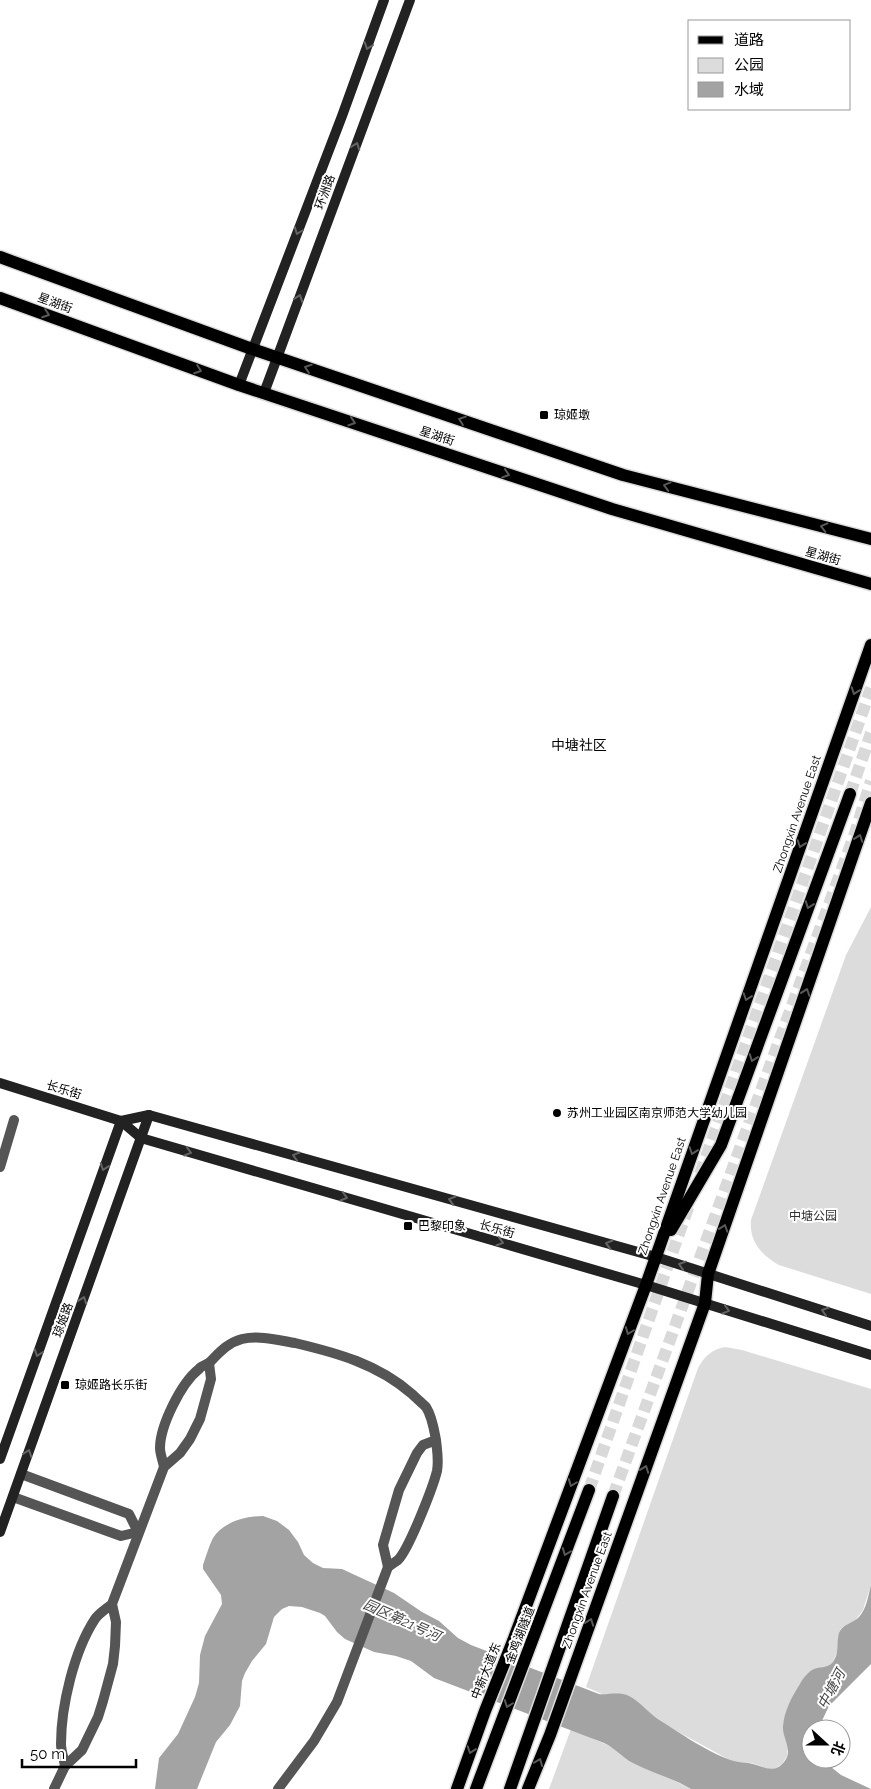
<svg xmlns="http://www.w3.org/2000/svg" width="871" height="1789" font-family="Raleway,'Noto Sans SC',sans-serif">
<style>
.green{fill:#dcdcdc}
.water{fill:#a3a3a3}
.lines{fill:none;stroke-linecap:round;stroke-linejoin:round}
.primary-tunnel{stroke:#d9d9d9;stroke-width:12;stroke-dasharray:12 6;stroke-linecap:butt}
.primary-casing{stroke:#dbdbdb;stroke-width:15}
.street{stroke:#555;stroke-width:10}
.secondary{stroke:#222;stroke-width:10}
.primary{stroke:#000;stroke-width:12}
.oneway{stroke:#646464}
.oneway2{stroke:#595959}
.poi-dot{fill:#000;stroke:#fff;stroke-width:2}
.labels{text-anchor:middle;stroke-width:4;stroke-linejoin:round;paint-order:stroke}
.street-label{font-size:12px;fill:#000;stroke:#fff}
.poi-label{font-size:12px;fill:#000;stroke:#fff;text-anchor:start}
.park-label{font-size:12px;fill:#333;stroke:#fff}
.neighbourhood-label{font-size:14px;fill:#000;stroke:#fff}
.water-label{font-size:14px;font-style:italic;fill:#444;stroke:#fff}
</style>
<rect width="100%" height="100%" fill="#fff"/>
<g class="green">
<path d="M 871,907 L 871,1294 L 779,1265 C 761,1255 749,1241 751,1220 L 846,955 Z"/>
<path d="M 725,1347 L 742,1350 L 871,1389 L 871,1585 L 863,1610 L 855,1621 L 843,1627 L 840,1630 L 838,1650 L 833,1662 L 829,1666 L 813,1670 L 791,1701 L 783,1724 L 784,1735 L 788,1747 L 787,1756 L 782,1764 L 774,1769 L 769,1769 L 752,1763 L 736,1762 L 726,1758 L 673,1729 L 648,1712 L 635,1700 L 602,1694 L 586,1687 L 698,1368 C 705,1356 711,1350 725,1347 Z"/>
<path d="M 571,1729 L 614,1748 L 632,1762 L 671,1779 L 691,1789 L 549,1789 Z"/>
</g>
<path class="water" d="M 263,1516 L 277,1521 L 289,1530 L 298,1542 L 304,1555 L 313,1563 L 323,1568 L 342,1569 L 394,1593 L 422,1612 L 439,1621 L 458,1638 L 471,1645 L 599,1694 C 609,1695 619,1691 629,1696 C 638,1700 649,1713 658,1719 C 680,1733 710,1754 734,1761 C 740,1763 747,1762 753,1764 C 765,1767 774,1774 784,1762 C 794,1750 782,1739 783,1726 C 784,1712 792,1696 800,1684 C 802,1680 807,1673 812,1670 C 819,1666 827,1669 833,1662 C 840,1652 836,1643 839,1633 C 842,1624 854,1623 859,1617 C 867,1608 868,1596 871,1585 L 871,1664 L 829,1706 L 818,1729 L 811,1729 L 811,1759 L 821,1759 L 841,1775 L 871,1789 L 691,1789 C 673,1778 652,1773 633,1763 C 623,1758 615,1748 604,1743 L 434,1678 L 411,1661 L 396,1656 L 374,1652 L 345,1639 L 337,1632 L 325,1616 L 320,1613 L 302,1607 L 289,1606 L 282,1609 L 274,1617 L 266,1644 L 252,1661 L 245,1673 L 242,1681 L 240,1706 L 230,1725 L 216,1742 L 197,1789 L 155,1789 L 159,1758 L 178,1734 L 195,1697 L 199,1683 L 200,1655 L 205,1636 L 222,1604 L 221,1595 L 203,1569 L 203,1565 C 206,1556 209,1546 213,1538 C 223,1522 246,1516 263,1516 Z"/>
<g class="lines">
<g class="primary-tunnel">
<path d="M 850,794 L 871,733"/>
<path d="M 700,1174 L 871,688"/>
<path d="M 589,1490 L 689,1205"/>
<path d="M 613,1496 L 855,833 L 871,781"/>
</g>
<defs>
<g id="primary">
<path d="M 0,257 L 252,349 L 623,475 L 871,539"/>
<path d="M 0,298 L 239,385 L 612,509 L 871,584"/>
<path d="M 671,1230 L 721,1145 L 850,794"/>
<path d="M 457,1789 L 485,1711 L 513,1641 L 646,1285 L 871,645"/>
<path d="M 476,1789 L 589,1490"/>
<path d="M 510,1789 L 613,1496"/>
<path d="M 528,1789 L 550,1735 L 705,1303 L 708,1274 L 871,803"/>
</g>
</defs>
<use href="#primary" class="primary-casing"/>
<g class="street">
<path d="M 0,1167 L 14,1120"/>
<path d="M 209,1363 C 219,1353 227,1343 242,1339 C 259,1335 278,1340 295,1343 C 337,1353 378,1364 412,1394 C 416,1398 422,1403 426,1407 C 432,1416 434,1429 436,1440 L 423,1445 L 417,1453 L 399,1490 L 383,1545 L 388,1567 C 391,1565 395,1562 398,1560 C 409,1549 433,1487 437,1471 C 439,1460 437,1450 436,1440"/>
<path d="M 13,1497 L 121,1536 L 138,1532 L 129,1514 L 21,1474"/>
<path d="M 112,1604 L 116,1622 L 115,1646 L 113,1664 L 103,1701 L 98,1717 L 82,1750 L 65,1766 C 64,1759 61,1751 61,1744 C 61,1706 74,1651 95,1619 C 99,1613 106,1609 112,1604 L 164,1467 L 180,1453 L 190,1439 L 200,1419 L 211,1379 L 209,1363 C 206,1365 201,1366 199,1369 C 181,1383 160,1426 160,1448 C 160,1454 163,1461 164,1467"/>
<path d="M 54,1789 L 65,1766"/>
<path d="M 278,1789 L 314,1741 L 337,1702 L 388,1567"/>
</g>
<g class="secondary">
<path d="M 239,385 L 342,116 L 384,0"/>
<path d="M 264,393 L 410,0"/>
<path d="M 0,1083 L 121,1121 L 141,1138 L 646,1285 L 871,1355"/>
<path d="M 121,1121 L 149,1115 L 656,1257 L 871,1326"/>
<path d="M 0,1459 L 121,1121"/>
<path d="M 0,1532 L 149,1115"/>
</g>
<use href="#primary" class="primary"/>
</g>
<defs><path id="oneway-chevron" d="M-2-3.5L2.5 0L-2 3.5" fill="none" stroke-width="1.6" stroke-linecap="round" stroke-linejoin="round" transform="scale(1.25)"/></defs>
<g class="oneway">
<use href="#oneway-chevron" transform="translate(368 46) rotate(110)"/>
<use href="#oneway-chevron" transform="translate(356 146) rotate(-70)"/>
<use href="#oneway-chevron" transform="translate(298 231) rotate(111)"/>
<use href="#oneway-chevron" transform="translate(299 298) rotate(-70)"/>
<use href="#oneway-chevron" transform="translate(188 1152) rotate(16)"/>
<use href="#oneway-chevron" transform="translate(296 1156) rotate(-164)"/>
<use href="#oneway-chevron" transform="translate(104 1167) rotate(110)"/>
<use href="#oneway-chevron" transform="translate(344 1197) rotate(16)"/>
<use href="#oneway-chevron" transform="translate(452 1200) rotate(-164)"/>
<use href="#oneway-chevron" transform="translate(500 1242) rotate(16)"/>
<use href="#oneway-chevron" transform="translate(609 1244) rotate(-164)"/>
<use href="#oneway-chevron" transform="translate(682 1265) rotate(-162)"/>
<use href="#oneway-chevron" transform="translate(83 1300) rotate(-70)"/>
<use href="#oneway-chevron" transform="translate(726 1310) rotate(17)"/>
<use href="#oneway-chevron" transform="translate(825 1311) rotate(-162)"/>
<use href="#oneway-chevron" transform="translate(38 1353) rotate(110)"/>
<use href="#oneway-chevron" transform="translate(28 1453) rotate(-70)"/>
</g>
<g class="oneway2">
<use href="#oneway-chevron" transform="translate(46 314) rotate(20)"/>
<use href="#oneway-chevron" transform="translate(308 368) rotate(-161)"/>
<use href="#oneway-chevron" transform="translate(198 370) rotate(20)"/>
<use href="#oneway-chevron" transform="translate(462 420) rotate(-161)"/>
<use href="#oneway-chevron" transform="translate(352 422) rotate(18)"/>
<use href="#oneway-chevron" transform="translate(506 474) rotate(18)"/>
<use href="#oneway-chevron" transform="translate(667 486) rotate(-165)"/>
<use href="#oneway-chevron" transform="translate(824 527) rotate(-165)"/>
<use href="#oneway-chevron" transform="translate(855 691) rotate(109)"/>
<use href="#oneway-chevron" transform="translate(859 838) rotate(-71)"/>
<use href="#oneway-chevron" transform="translate(801 844) rotate(109)"/>
<use href="#oneway-chevron" transform="translate(809 905) rotate(110)"/>
<use href="#oneway-chevron" transform="translate(806 992) rotate(-71)"/>
<use href="#oneway-chevron" transform="translate(747 997) rotate(109)"/>
<use href="#oneway-chevron" transform="translate(753 1058) rotate(110)"/>
<use href="#oneway-chevron" transform="translate(693 1151) rotate(109)"/>
<use href="#oneway-chevron" transform="translate(724 1228) rotate(-71)"/>
<use href="#oneway-chevron" transform="translate(629 1331) rotate(111)"/>
<use href="#oneway-chevron" transform="translate(645 1469) rotate(-70)"/>
<use href="#oneway-chevron" transform="translate(572 1483) rotate(111)"/>
<use href="#oneway-chevron" transform="translate(566 1552) rotate(111)"/>
<use href="#oneway-chevron" transform="translate(590 1622) rotate(-70)"/>
<use href="#oneway-chevron" transform="translate(508 1704) rotate(111)"/>
<use href="#oneway-chevron" transform="translate(471 1750) rotate(109)"/>
<use href="#oneway-chevron" transform="translate(539 1762) rotate(-68)"/>
</g>
<g class="poi-dot">
<rect x="539" y="410" width="10" height="10" rx="2.5"/>
<circle cx="557" cy="1113" r="5"/>
<rect x="403" y="1221" width="10" height="10" rx="2.5"/>
<rect x="60" y="1380" width="10" height="10" rx="2.5"/>
</g>
<g class="labels">
<g class="street-label">
<text transform="translate(325 192) rotate(-70)" y="4">环洲路</text>
<text transform="translate(55 303) rotate(20)" y="4">星湖街</text>
<text transform="translate(437 436) rotate(18)" y="4">星湖街</text>
<text transform="translate(823 556) rotate(16)" y="4">星湖街</text>
<text transform="translate(797 814) rotate(-71)" y="4">Zhongxin Avenue East</text>
<text transform="translate(64 1090) rotate(17)" y="4">长乐街</text>
<text transform="translate(662 1196) rotate(-71)" y="4">Zhongxin Avenue East</text>
<text transform="translate(497 1229) rotate(16)" y="4">长乐街</text>
<text transform="translate(63 1320) rotate(-70)" y="4">琼姬路</text>
<text transform="translate(587 1590) rotate(-70)" y="4">Zhongxin Avenue East</text>
<text transform="translate(520 1635) rotate(-69)" y="4">金鸡湖隧道</text>
<text transform="translate(486 1671) rotate(-68)" y="4">中新大道东</text>
</g>
<g class="poi-label">
<text x="554" y="419">琼姬墩</text>
<text x="567" y="1117">苏州工业园区南京师范大学幼儿园</text>
<text x="418" y="1230">巴黎印象</text>
<text x="75" y="1389">琼姬路长乐街</text>
</g>
<g class="park-label">
<text x="813" y="1220">中塘公园</text>
</g>
<g class="neighbourhood-label">
<text x="579" y="750">中塘社区</text>
</g>
<g class="water-label">
<text transform="translate(402 1620) rotate(24)" y="5">园区第21号河</text>
<text transform="translate(831 1689) rotate(-62)" y="5">中塘河</text>
</g>
</g>
<rect x="688" y="20" width="162" height="90" fill="#ffffff" stroke="#999999"/>
<rect x="698" y="36" width="25" height="8" fill="#000000" stroke="#999999"/>
<text x="734" y="45" font-size="15" fill="#000000">道路</text>
<rect x="698" y="58" width="25" height="15" fill="#dcdcdc" stroke="#999999"/>
<text x="734" y="70" font-size="15" fill="#000000">公园</text>
<rect x="698" y="82" width="25" height="15" fill="#a3a3a3" stroke="#999999"/>
<text x="734" y="95" font-size="15" fill="#000000">水域</text>
<g transform="translate(826 1744) rotate(111)"><circle r="24" fill="#ffffff" stroke="#999999"/>
<path d="M0-4L9 19L0 12L-9 19Z" fill="#000000"/>
<text y="-8" font-size="14" font-weight="bold" text-anchor="middle" fill="#000000">北</text>
</g>
<path d="M22 1759v8h114v-8" fill="none" stroke="#000000" stroke-width="2.5"/>
<text x="30" y="1759" font-size="15" fill="#000000" stroke="#ffffff" stroke-width="4" paint-order="stroke">50 m</text>
</svg>
